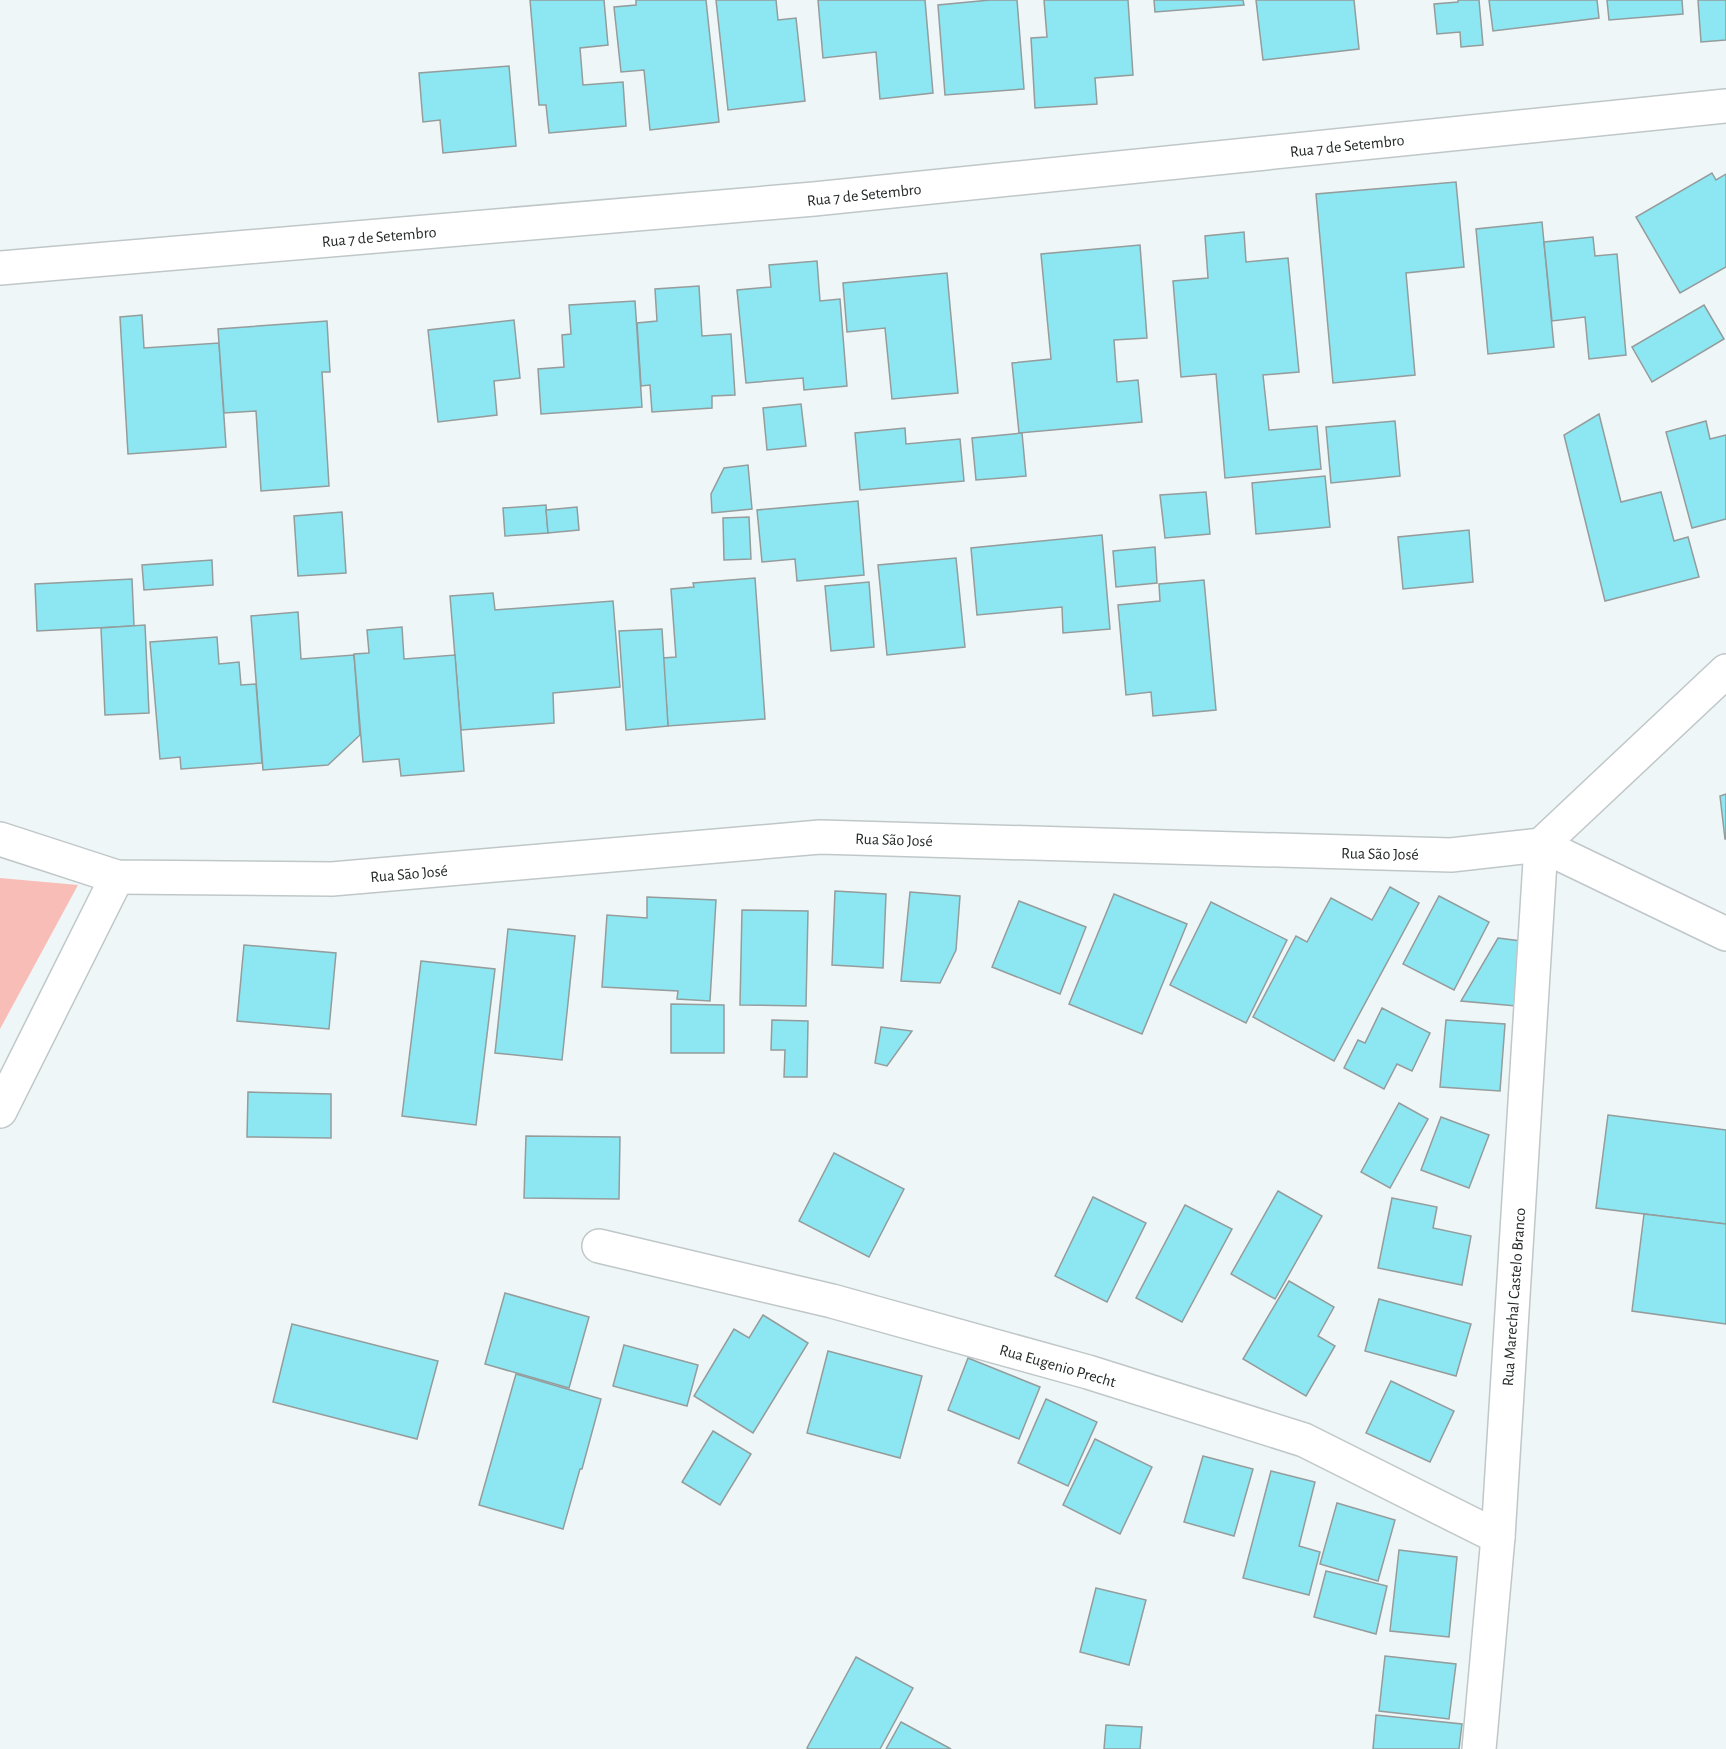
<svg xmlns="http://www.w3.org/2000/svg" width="1726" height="1749" font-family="'Alegreya Sans',sans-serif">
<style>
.green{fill:#f9bdb7}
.building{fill:#8de7f2;stroke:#949c9c;stroke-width:1.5}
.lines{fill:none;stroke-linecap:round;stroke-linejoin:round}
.minor-casing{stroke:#c0c7c8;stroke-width:36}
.minor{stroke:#fff;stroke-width:33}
.labels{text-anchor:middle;stroke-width:4.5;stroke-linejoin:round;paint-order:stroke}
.street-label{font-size:16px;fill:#262929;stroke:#fff}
</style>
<rect width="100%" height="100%" fill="#eff6f7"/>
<path class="green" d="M 0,878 L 78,885 L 0,1029 Z"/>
<g class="building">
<path d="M 530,0 L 604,0 L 608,45 L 580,48 L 583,85 L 623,82 L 626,126 L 549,133 L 546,105 L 539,105 Z"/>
<path d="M 636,0 L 706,0 L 719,122 L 650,130 L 644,70 L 621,72 L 614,7 L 636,5 Z"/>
<path d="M 716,0 L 776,0 L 778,20 L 796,18 L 805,101 L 728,110 Z"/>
<path d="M 818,0 L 925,0 L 933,93 L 880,99 L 876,52 L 823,58 Z"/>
<path d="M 990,0 L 1017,0 L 1024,89 L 945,95 L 938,5 Z"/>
<path d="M 1044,0 L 1128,0 L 1133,75 L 1095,78 L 1097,104 L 1035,108 L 1031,38 L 1047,37 Z"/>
<path d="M 1154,0 L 1243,0 L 1244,5 L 1155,12 Z"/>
<path d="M 1256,0 L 1354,0 L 1359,49 L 1263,60 Z"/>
<path d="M 1458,0 L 1479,0 L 1483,45 L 1461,47 L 1460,32 L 1437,34 L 1434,4 L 1458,2 Z"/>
<path d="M 1489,0 L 1597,0 L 1599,18 L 1493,31 Z"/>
<path d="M 1607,0 L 1682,0 L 1683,14 L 1609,20 Z"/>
<path d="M 1698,0 L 1726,0 L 1726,40 L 1701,42 Z"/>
<path d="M 509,66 L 516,146 L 443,153 L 440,120 L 423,122 L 419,73 Z"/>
<path d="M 1712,173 L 1716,180 L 1726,174 L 1726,267 L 1680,293 L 1636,217 Z"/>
<path d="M 1456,182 L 1464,267 L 1406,273 L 1415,375 L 1333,383 L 1316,194 Z"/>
<path d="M 1542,222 L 1554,347 L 1488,354 L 1476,229 Z"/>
<path d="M 1244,232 L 1246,262 L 1288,258 L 1299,372 L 1263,375 L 1269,430 L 1317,426 L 1321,469 L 1225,478 L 1216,374 L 1181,377 L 1173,281 L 1208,278 L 1205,236 Z"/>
<path d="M 1593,237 L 1595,256 L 1617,254 L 1626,355 L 1589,359 L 1585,317 L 1552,321 L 1544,242 Z"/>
<path d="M 1140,245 L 1147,338 L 1114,340 L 1117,382 L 1138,380 L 1142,422 L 1019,433 L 1012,363 L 1051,359 L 1041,254 Z"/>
<path d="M 817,261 L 820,301 L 840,299 L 847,386 L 804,390 L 803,378 L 746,383 L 737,290 L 771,287 L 769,265 Z"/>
<path d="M 947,273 L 958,393 L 892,399 L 885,328 L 847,332 L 843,283 Z"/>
<path d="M 699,286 L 702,336 L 731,334 L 735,395 L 712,396 L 712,408 L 652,412 L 650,385 L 641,386 L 637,323 L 657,321 L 655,289 Z"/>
<path d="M 635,301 L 642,407 L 541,414 L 538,369 L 564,367 L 562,335 L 571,334 L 569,305 Z"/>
<path d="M 1704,305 L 1724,339 L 1652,382 L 1632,347 Z"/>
<path d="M 142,315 L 144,348 L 219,343 L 226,447 L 128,454 L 120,317 Z"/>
<path d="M 514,320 L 520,378 L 494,381 L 497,415 L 438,422 L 428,330 Z"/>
<path d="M 327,321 L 330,372 L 322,372 L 329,486 L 261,491 L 256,411 L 224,413 L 218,329 Z"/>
<path d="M 801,404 L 806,446 L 767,450 L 763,408 Z"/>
<path d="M 1599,414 L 1621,502 L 1661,492 L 1674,541 L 1688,537 L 1699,577 L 1605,601 L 1564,435 Z"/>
<path d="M 1395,421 L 1400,476 L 1331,483 L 1326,427 Z"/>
<path d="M 1706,421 L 1710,439 L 1726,435 L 1726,519 L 1692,528 L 1666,432 Z"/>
<path d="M 905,428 L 906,444 L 960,439 L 964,481 L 860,490 L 855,433 Z"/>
<path d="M 1022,433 L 1026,476 L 976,480 L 972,438 Z"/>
<path d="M 748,465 L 752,509 L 712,513 L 711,494 L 724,468 Z"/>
<path d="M 1325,476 L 1330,527 L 1256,534 L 1252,483 Z"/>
<path d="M 1206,492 L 1210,534 L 1165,538 L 1160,495 Z"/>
<path d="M 858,501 L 864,575 L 797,581 L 795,559 L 762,562 L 757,510 Z"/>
<path d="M 546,505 L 548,533 L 505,536 L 503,508 Z"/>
<path d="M 577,507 L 579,530 L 548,533 L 546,510 Z"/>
<path d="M 342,512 L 346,573 L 298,576 L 294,516 Z"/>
<path d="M 749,517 L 751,559 L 724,560 L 723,518 Z"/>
<path d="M 1469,530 L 1473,582 L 1403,589 L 1398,537 Z"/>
<path d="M 1102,535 L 1110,629 L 1063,633 L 1062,607 L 977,615 L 971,548 Z"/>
<path d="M 1155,547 L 1157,583 L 1116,587 L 1113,551 Z"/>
<path d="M 956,558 L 965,647 L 887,655 L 878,565 Z"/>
<path d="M 212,560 L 213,585 L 144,590 L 142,565 Z"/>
<path d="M 755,578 L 765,719 L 668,726 L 663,658 L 676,657 L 671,589 L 694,587 L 693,583 Z"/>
<path d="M 132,579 L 134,626 L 37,631 L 35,584 Z"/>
<path d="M 1204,580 L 1216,710 L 1153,716 L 1151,692 L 1126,695 L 1118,605 L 1160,601 L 1159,584 Z"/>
<path d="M 869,582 L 874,647 L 831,651 L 825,586 Z"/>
<path d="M 493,593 L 495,610 L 613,601 L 620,687 L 553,693 L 554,723 L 461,730 L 450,596 Z"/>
<path d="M 298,612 L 301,659 L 354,655 L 360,735 L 328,765 L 263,770 L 251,616 Z"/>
<path d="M 145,625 L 149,713 L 105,715 L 101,628 Z"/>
<path d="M 402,627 L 404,659 L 455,655 L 464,771 L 401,776 L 399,759 L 363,762 L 354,654 L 369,653 L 367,630 Z"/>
<path d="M 662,629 L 668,726 L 626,730 L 619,631 Z"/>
<path d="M 217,637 L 219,664 L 239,662 L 241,685 L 256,684 L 262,763 L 181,769 L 180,757 L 160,759 L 150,642 Z"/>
<path d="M 1726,794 L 1726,839 L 1725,839 L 1720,796 Z"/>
<path d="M 1390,887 L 1419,903 L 1334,1061 L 1253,1017 L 1296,936 L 1307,942 L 1331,898 L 1372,920 Z"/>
<path d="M 835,891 L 886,894 L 883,968 L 832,965 Z"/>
<path d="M 910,892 L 960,896 L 956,950 L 940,983 L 901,981 Z"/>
<path d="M 1114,894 L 1187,924 L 1142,1034 L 1069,1004 Z"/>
<path d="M 1439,896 L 1489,922 L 1454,990 L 1403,964 Z"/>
<path d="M 647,897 L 716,900 L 710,1001 L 677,999 L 678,991 L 602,987 L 607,915 L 647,918 Z"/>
<path d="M 1019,901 L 1086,927 L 1060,994 L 992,967 Z"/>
<path d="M 1211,902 L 1287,940 L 1246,1023 L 1170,985 Z"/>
<path d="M 742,910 L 808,911 L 806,1006 L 740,1005 Z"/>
<path d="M 508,929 L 575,936 L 562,1060 L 495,1053 Z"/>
<path d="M 1498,938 L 1521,941 L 1516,1006 L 1461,1001 Z"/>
<path d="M 244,945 L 336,953 L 329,1029 L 237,1021 Z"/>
<path d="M 421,961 L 495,969 L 476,1125 L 402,1116 Z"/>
<path d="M 671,1004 L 724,1005 L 724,1053 L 671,1053 Z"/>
<path d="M 1382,1008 L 1430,1033 L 1412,1071 L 1397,1064 L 1384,1089 L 1344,1068 L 1358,1040 L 1365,1043 Z"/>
<path d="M 772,1020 L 808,1021 L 807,1077 L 784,1077 L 785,1050 L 771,1050 Z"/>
<path d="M 1446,1020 L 1505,1024 L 1500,1091 L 1440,1087 Z"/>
<path d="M 881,1027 L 912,1031 L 887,1066 L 875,1063 Z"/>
<path d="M 248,1092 L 331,1094 L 331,1138 L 247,1137 Z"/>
<path d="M 1399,1103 L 1428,1119 L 1390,1188 L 1361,1172 Z"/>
<path d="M 1608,1115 L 1726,1130 L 1726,1224 L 1596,1208 Z"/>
<path d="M 1441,1117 L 1489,1135 L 1469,1188 L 1421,1170 Z"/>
<path d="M 526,1136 L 620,1137 L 619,1199 L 524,1198 Z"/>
<path d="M 834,1153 L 904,1189 L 869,1257 L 799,1221 Z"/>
<path d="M 1278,1191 L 1322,1216 L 1275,1299 L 1231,1274 Z"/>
<path d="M 1093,1197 L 1146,1223 L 1107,1302 L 1055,1276 Z"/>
<path d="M 1392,1198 L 1437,1207 L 1433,1228 L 1471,1236 L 1462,1285 L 1378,1268 Z"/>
<path d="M 1185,1205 L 1232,1229 L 1182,1322 L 1136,1298 Z"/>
<path d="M 1644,1214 L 1726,1224 L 1726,1324 L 1632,1311 Z"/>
<path d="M 1289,1281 L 1334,1307 L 1318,1336 L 1335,1346 L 1306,1396 L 1243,1359 Z"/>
<path d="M 505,1293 L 589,1317 L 569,1388 L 485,1364 Z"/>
<path d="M 1379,1299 L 1471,1324 L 1456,1376 L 1365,1351 Z"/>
<path d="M 763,1315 L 808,1343 L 753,1433 L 694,1396 L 734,1329 L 749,1338 Z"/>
<path d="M 292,1324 L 438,1361 L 417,1439 L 273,1402 Z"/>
<path d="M 624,1345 L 698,1365 L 687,1406 L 613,1386 Z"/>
<path d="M 828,1351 L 922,1376 L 900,1458 L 807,1433 Z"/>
<path d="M 968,1358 L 1040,1387 L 1019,1439 L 948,1410 Z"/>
<path d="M 516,1374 L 601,1399 L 582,1469 L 580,1469 L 563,1529 L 479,1505 Z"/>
<path d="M 1391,1381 L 1454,1411 L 1430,1462 L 1366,1433 Z"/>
<path d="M 1046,1399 L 1097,1422 L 1068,1486 L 1018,1463 Z"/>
<path d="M 713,1431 L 751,1454 L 720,1505 L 682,1482 Z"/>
<path d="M 1095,1439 L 1152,1467 L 1120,1534 L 1063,1505 Z"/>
<path d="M 1203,1456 L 1253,1469 L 1234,1536 L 1184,1522 Z"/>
<path d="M 1271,1471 L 1315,1482 L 1299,1546 L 1320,1552 L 1309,1595 L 1243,1578 Z"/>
<path d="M 1337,1503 L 1395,1520 L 1378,1581 L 1320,1564 Z"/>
<path d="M 1399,1550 L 1457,1557 L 1449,1637 L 1390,1631 Z"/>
<path d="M 1326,1571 L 1387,1586 L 1376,1634 L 1314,1617 Z"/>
<path d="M 1096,1588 L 1146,1600 L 1129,1665 L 1080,1652 Z"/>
<path d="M 1385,1656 L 1456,1664 L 1449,1719 L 1379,1711 Z"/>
<path d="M 856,1657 L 913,1688 L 880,1749 L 809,1749 L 807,1748 Z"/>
<path d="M 1376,1715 L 1462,1724 L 1459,1749 L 1373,1749 Z"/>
<path d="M 901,1722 L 951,1749 L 886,1749 Z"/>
<path d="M 1106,1725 L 1142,1727 L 1140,1749 L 1104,1749 Z"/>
</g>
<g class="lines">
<defs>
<g id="minor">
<path d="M 0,268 L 814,199 L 1726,106"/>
<path d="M 0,839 L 117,877 L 332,879 L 820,837 L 1451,855 L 1541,845 L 1726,671"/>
<path d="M 1541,845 L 1726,934"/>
<path d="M 0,1111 L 117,877"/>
<path d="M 599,1246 L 832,1301 L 1088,1372 L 1304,1440 L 1498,1537"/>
<path d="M 1479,1749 L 1498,1537 L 1541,845"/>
</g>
</defs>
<use href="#minor" class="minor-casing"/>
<use href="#minor" class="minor"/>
</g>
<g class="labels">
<g class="street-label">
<text transform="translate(1347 145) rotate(-6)" y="6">Rua 7 de Setembro</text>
<text transform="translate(864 194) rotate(-6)" y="6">Rua 7 de Setembro</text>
<text transform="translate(379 236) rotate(-5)" y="6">Rua 7 de Setembro</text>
<text transform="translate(894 839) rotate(2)" y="6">Rua São José</text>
<text transform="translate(1380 853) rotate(1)" y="6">Rua São José</text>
<text transform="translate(409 873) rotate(-5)" y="6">Rua São José</text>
<text transform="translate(1513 1297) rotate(-86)" y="6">Rua Marechal Castelo Branco</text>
<text transform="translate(1058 1365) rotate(16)" y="6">Rua Eugenio Precht</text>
</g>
</g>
</svg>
